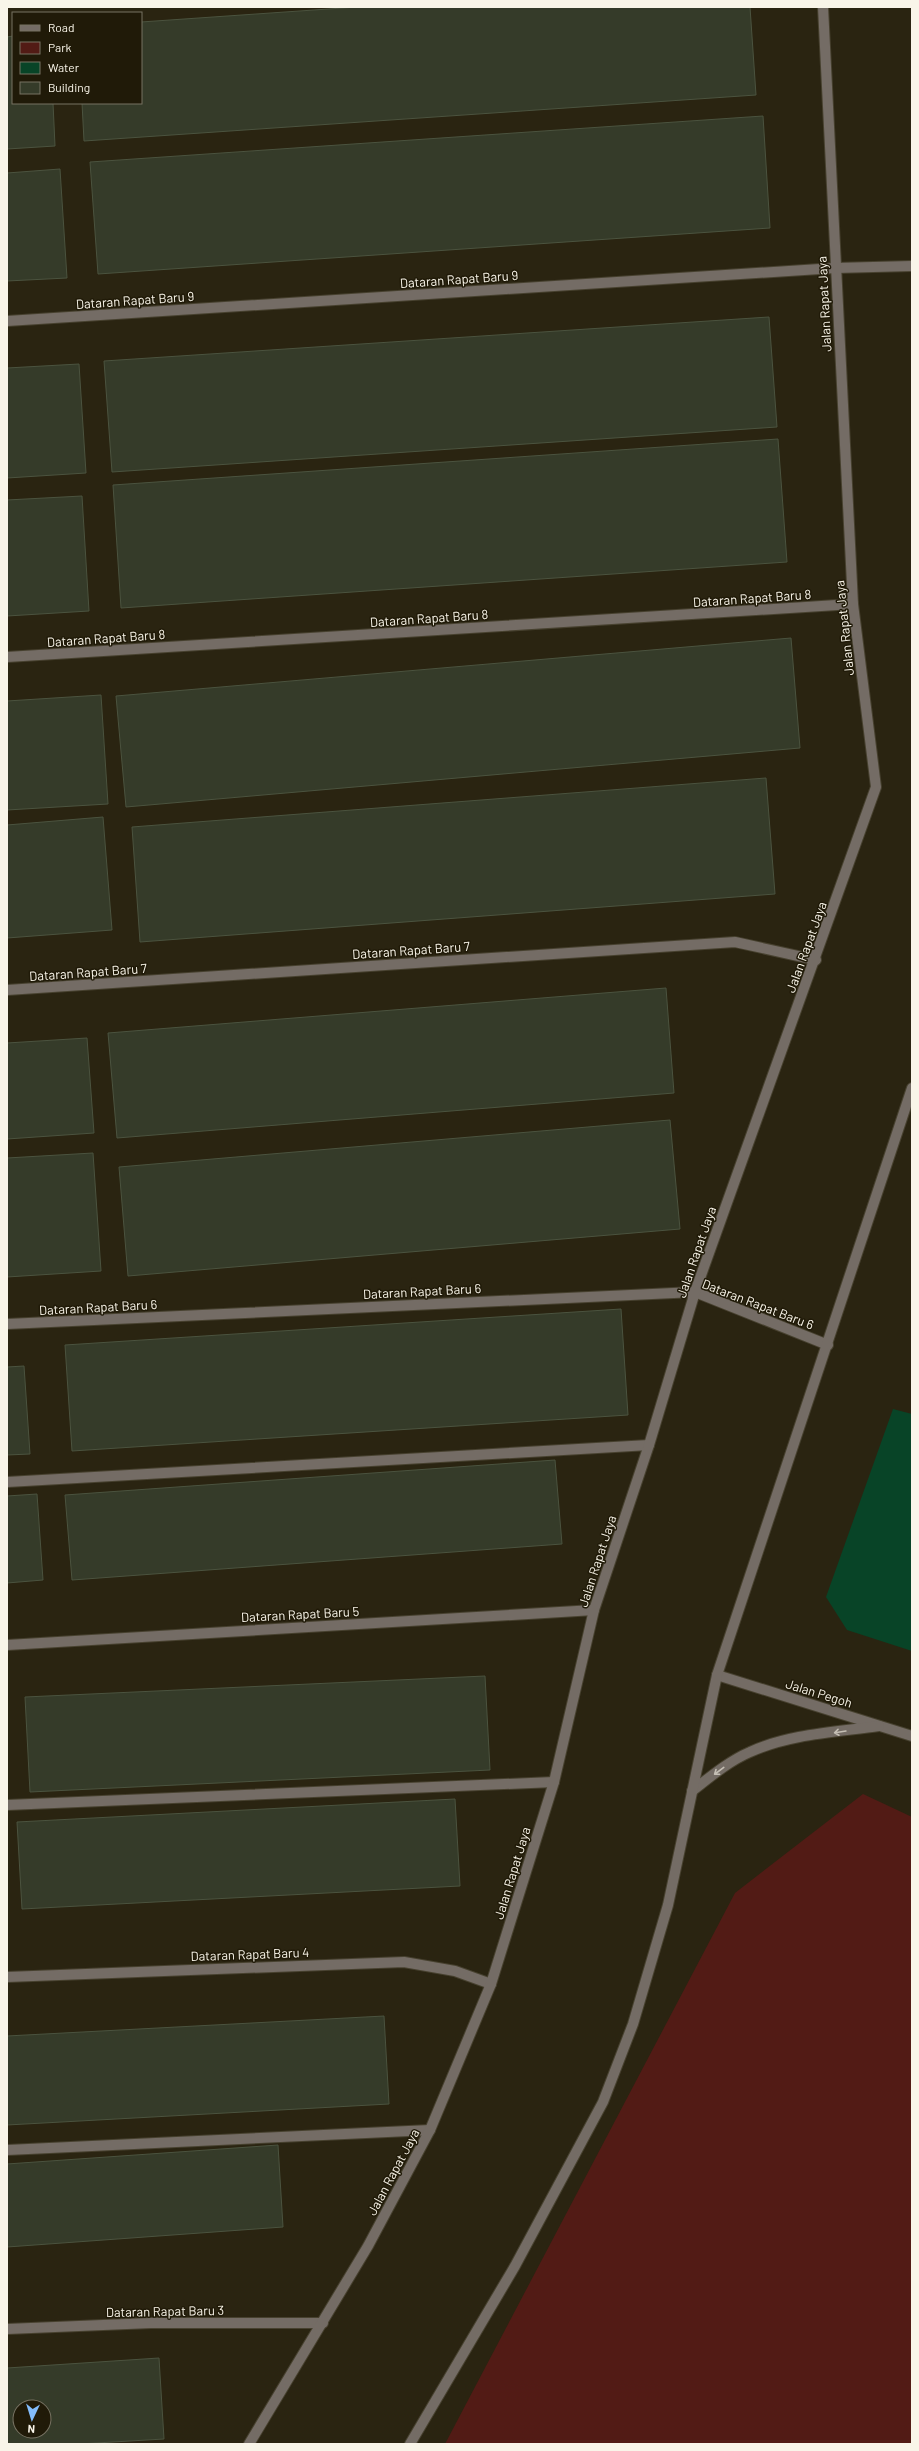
<svg xmlns="http://www.w3.org/2000/svg" width="919" height="2451" font-family="Barlow,sans-serif">
<style>
.green{fill:#521b15}
.water{fill:#084427}
.building{fill:#353b29;stroke:#4b533f;fill-rule:evenodd}
.lines{fill:none;stroke-linecap:round;stroke-linejoin:round}
.service-casing{stroke:#47412f;stroke-width:12}
.minor-casing{stroke:#47412f;stroke-width:12}
.tertiary-casing{stroke:#47412f;stroke-width:12}
.service{stroke:#746c65;stroke-width:10}
.minor{stroke:#746c65;stroke-width:10}
.tertiary{stroke:#746c65;stroke-width:10}
.oneway{stroke:#c4beb4}
.labels{text-anchor:middle;stroke-width:3;stroke-linejoin:round;paint-order:stroke}
.street-label{font-size:13px;fill:#f9f5e9;stroke:#201a08}
</style>
<rect width="100%" height="100%" fill="#2a2411"/>
<path class="green" d="M 863,1794 L 912,1817 L 912,2444 L 445,2444 L 735,1893 Z"/>
<path class="water" d="M 893,1409 L 912,1414 L 912,1651 L 847,1630 L 826,1597 Z"/>
<g class="building">
<path d="M 357,7 L 750,7 L 756,95 L 84,141 L 82,103 L 141,103 L 141,22 Z"/>
<path d="M 13,36 L 13,103 L 53,103 L 55,146 L 7,149 L 7,37 Z"/>
<path d="M 763,116 L 770,228 L 98,274 L 90,162 Z"/>
<path d="M 60,169 L 67,278 L 7,281 L 7,173 Z"/>
<path d="M 769,317 L 777,427 L 112,472 L 104,361 Z"/>
<path d="M 79,364 L 86,473 L 7,478 L 7,368 Z"/>
<path d="M 778,439 L 787,562 L 121,608 L 113,485 Z"/>
<path d="M 82,496 L 89,611 L 7,616 L 7,500 Z"/>
<path d="M 791,638 L 800,748 L 126,807 L 116,696 Z"/>
<path d="M 101,695 L 108,804 L 7,810 L 7,701 Z"/>
<path d="M 766,778 L 775,894 L 140,942 L 132,827 Z"/>
<path d="M 103,817 L 112,930 L 7,938 L 7,825 Z"/>
<path d="M 666,988 L 674,1093 L 117,1138 L 108,1033 Z"/>
<path d="M 87,1038 L 94,1133 L 7,1139 L 7,1043 Z"/>
<path d="M 670,1120 L 680,1229 L 128,1276 L 119,1167 Z"/>
<path d="M 93,1153 L 101,1271 L 7,1277 L 7,1158 Z"/>
<path d="M 621,1309 L 628,1415 L 72,1451 L 65,1345 Z"/>
<path d="M 24,1366 L 30,1454 L 7,1455 L 7,1367 Z"/>
<path d="M 555,1460 L 562,1544 L 72,1580 L 65,1495 Z"/>
<path d="M 37,1494 L 43,1580 L 7,1583 L 7,1496 Z"/>
<path d="M 485,1676 L 490,1770 L 30,1792 L 25,1697 Z"/>
<path d="M 455,1799 L 460,1886 L 22,1909 L 17,1822 Z"/>
<path d="M 384,2016 L 389,2104 L 7,2125 L 7,2036 Z"/>
<path d="M 278,2145 L 283,2227 L 7,2247 L 7,2164 Z"/>
<path d="M 159,2358 L 164,2439 L 79,2444 L 7,2444 L 7,2368 ZM 20,2407 L 44,2407 L 44,2431 L 20,2431 Z"/>
</g>
<g class="lines">
<defs>
<g id="service">
<path d="M 7,1482 L 649,1445"/>
<path d="M 7,1805 L 554,1782"/>
<path d="M 7,2150 L 430,2130"/>
</g>
<g id="minor">
<path d="M 7,321 L 835,268 L 912,266"/>
<path d="M 7,657 L 853,604"/>
<path d="M 7,990 L 735,942 L 816,960"/>
<path d="M 7,1324 L 695,1292 L 828,1345"/>
<path d="M 7,1645 L 594,1610"/>
<path d="M 717,1675 L 912,1736"/>
<path d="M 7,1977 L 404,1962 L 455,1971 L 491,1984"/>
<path d="M 7,2329 L 151,2323 L 323,2323"/>
<path d="M 249,2444 L 368,2246 L 430,2130 L 491,1984 L 554,1782 L 594,1610 L 649,1445 L 695,1292 L 876,787 L 853,604 L 823,7"/>
</g>
<g id="tertiary">
<path d="M 692,1791 C 710,1777 729,1761 750,1752 C 789,1734 837,1732 879,1726"/>
<path d="M 410,2444 L 515,2266 L 603,2102 L 633,2024 L 668,1905 L 717,1675 L 912,1088"/>
</g>
</defs>
<use href="#service" class="service-casing"/>
<use href="#minor" class="minor-casing"/>
<use href="#tertiary" class="tertiary-casing"/>
<use href="#service" class="service"/>
<use href="#minor" class="minor"/>
<use href="#tertiary" class="tertiary"/>
</g>
<defs><path id="oneway-shaft" d="M-6 0H5M1.5-3L5.5 0L1.5 3" fill="none" stroke-width="1.6" stroke-linecap="round" stroke-linejoin="round"/></defs>
<g class="oneway">
<use href="#oneway-shaft" transform="translate(840 1732) rotate(171)"/>
<use href="#oneway-shaft" transform="translate(719 1771) rotate(143)"/>
</g>
<g class="labels">
<g class="street-label">
<text transform="translate(459 279) rotate(-4)" y="5">Dataran Rapat Baru 9</text>
<text transform="translate(135 300) rotate(-4)" y="5">Dataran Rapat Baru 9</text>
<text transform="translate(824 304) rotate(-93)" y="5">Jalan Rapat Jaya</text>
<text transform="translate(752 598) rotate(-4)" y="5">Dataran Rapat Baru 8</text>
<text transform="translate(429 618) rotate(-4)" y="5">Dataran Rapat Baru 8</text>
<text transform="translate(844 628) rotate(-96)" y="5">Jalan Rapat Jaya</text>
<text transform="translate(106 638) rotate(-4)" y="5">Dataran Rapat Baru 8</text>
<text transform="translate(806 947) rotate(-70)" y="5">Jalan Rapat Jaya</text>
<text transform="translate(411 950) rotate(-4)" y="5">Dataran Rapat Baru 7</text>
<text transform="translate(88 972) rotate(-4)" y="5">Dataran Rapat Baru 7</text>
<text transform="translate(696 1252) rotate(-71)" y="5">Jalan Rapat Jaya</text>
<text transform="translate(422 1291) rotate(-3)" y="5">Dataran Rapat Baru 6</text>
<text transform="translate(758 1304) rotate(21)" y="5">Dataran Rapat Baru 6</text>
<text transform="translate(98 1307) rotate(-3)" y="5">Dataran Rapat Baru 6</text>
<text transform="translate(597 1561) rotate(-72)" y="5">Jalan Rapat Jaya</text>
<text transform="translate(300 1614) rotate(-3)" y="5">Dataran Rapat Baru 5</text>
<text transform="translate(819 1693) rotate(17)" y="5">Jalan Pegoh</text>
<text transform="translate(512 1873) rotate(-73)" y="5">Jalan Rapat Jaya</text>
<text transform="translate(250 1954) rotate(-2)" y="5">Dataran Rapat Baru 4</text>
<text transform="translate(393 2172) rotate(-62)" y="5">Jalan Rapat Jaya</text>
<text transform="translate(165 2311) rotate(-1)" y="5">Dataran Rapat Baru 3</text>
</g>
</g>
<rect width="919" height="2451" fill="none" stroke="#f9f5e9" stroke-width="16"/>
<rect x="12" y="12" width="130" height="92" fill="#201a08" stroke="#777262"/>
<rect x="20" y="25" width="20" height="6" fill="#746c65" stroke="#777262"/>
<text x="48" y="32" font-size="12" fill="#f9f5e9">Road</text>
<rect x="20" y="42" width="20" height="12" fill="#521b15" stroke="#777262"/>
<text x="48" y="52" font-size="12" fill="#f9f5e9">Park</text>
<rect x="20" y="62" width="20" height="12" fill="#084427" stroke="#777262"/>
<text x="48" y="72" font-size="12" fill="#f9f5e9">Water</text>
<rect x="20" y="82" width="20" height="12" fill="#353b29" stroke="#777262"/>
<text x="48" y="92" font-size="12" fill="#f9f5e9">Building</text>
<g transform="translate(32 2419) rotate(184)"><circle r="19" fill="#201a08" stroke="#777262"/>
<path d="M0-3L7 15L0 10L-7 15Z" fill="#83bcfb"/>
<text y="-6" font-size="11" font-weight="bold" text-anchor="middle" fill="#f9f5e9">N</text>
</g>
</svg>
